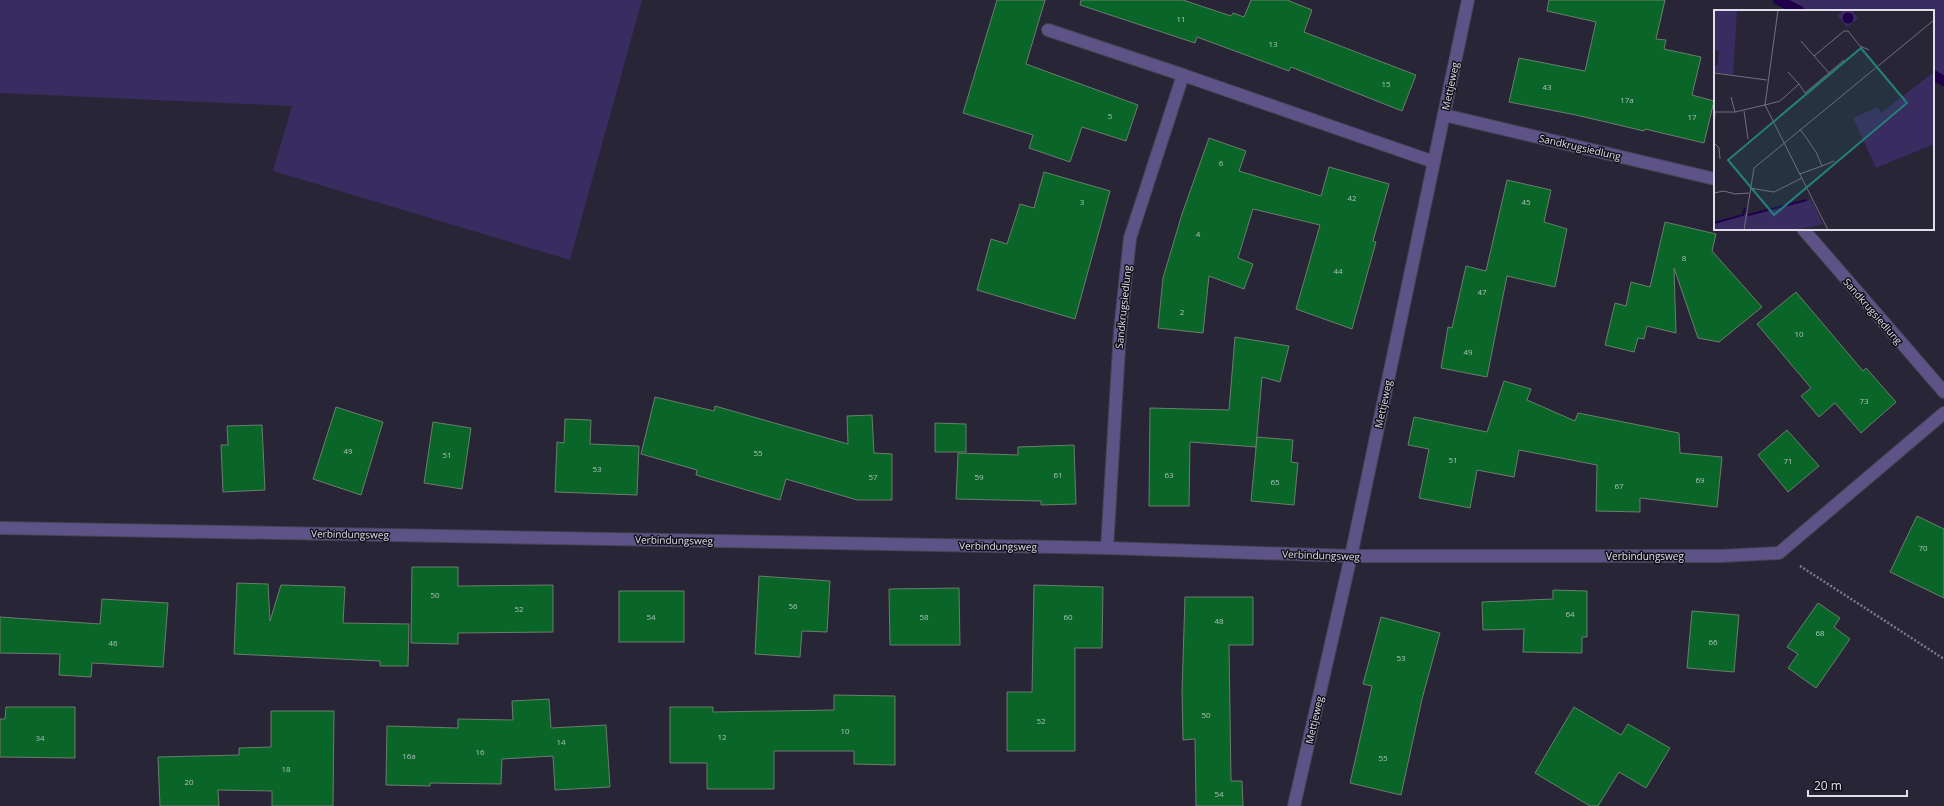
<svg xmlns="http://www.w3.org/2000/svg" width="1944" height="806" font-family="'Open Sans',sans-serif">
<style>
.green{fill:#392c60}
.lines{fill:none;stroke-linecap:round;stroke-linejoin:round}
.stream{stroke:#1f004b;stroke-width:10}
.building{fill:#0a6628;stroke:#6b7d6d}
.minor-casing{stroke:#454354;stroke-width:14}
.path{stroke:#7d7b8a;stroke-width:2.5;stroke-dasharray:2 2;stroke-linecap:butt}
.minor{stroke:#5d5386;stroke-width:12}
.labels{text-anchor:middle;stroke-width:3;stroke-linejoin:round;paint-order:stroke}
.number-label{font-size:8px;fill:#aac0ba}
.street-label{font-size:10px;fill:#e0deeb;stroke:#110f17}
.inset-river{fill:none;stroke:#1f004b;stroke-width:2}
.inset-road{fill:none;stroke:#726f7f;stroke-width:1}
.view{fill:#24807a;fill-opacity:0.15;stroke:#24807a;stroke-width:2}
.inset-edge{fill:none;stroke:#e0deeb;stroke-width:2}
</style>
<rect width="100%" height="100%" fill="#282537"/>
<g class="green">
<path d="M 0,0 L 642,0 L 570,260 L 273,171 L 292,106 L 0,93 Z"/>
<path d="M 1784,0 L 1944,0 L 1944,77 L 1933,72 L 1933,11 L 1807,11 Z"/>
</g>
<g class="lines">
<g class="stream">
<path d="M 1778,0 L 1800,11"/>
<path d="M 1933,75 L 1944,81"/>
</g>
</g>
<g class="building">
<path d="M 997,0 L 1045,0 L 1026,64 L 1138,105 L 1126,141 L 1082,127 L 1070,162 L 1029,148 L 1033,135 L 963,113 Z"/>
<path d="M 1081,0 L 1183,0 L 1231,16 L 1233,13 L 1244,17 L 1251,0 L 1287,0 L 1312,10 L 1304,32 L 1416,75 L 1402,111 L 1291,67 L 1289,71 L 1197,37 L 1195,43 L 1080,5 Z"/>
<path d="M 1549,0 L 1665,0 L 1656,39 L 1666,40 L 1664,49 L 1701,57 L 1692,95 L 1714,101 L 1704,143 L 1645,129 L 1644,131 L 1576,115 L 1509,102 L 1519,58 L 1585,71 L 1596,22 L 1547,11 Z"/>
<path d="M 1209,138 L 1246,151 L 1239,171 L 1321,196 L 1329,167 L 1389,184 L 1373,241 L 1376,242 L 1352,329 L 1296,309 L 1320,225 L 1253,209 L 1238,258 L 1253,264 L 1244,289 L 1209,276 L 1203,333 L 1158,328 L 1163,278 L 1182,214 Z"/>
<path d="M 1044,172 L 1110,191 L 1075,319 L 977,290 L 991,239 L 1007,244 L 1020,204 L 1034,208 Z"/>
<path d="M 1507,180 L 1551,190 L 1544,222 L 1567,229 L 1555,287 L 1507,276 L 1487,377 L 1441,368 L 1448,327 L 1452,328 L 1466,266 L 1486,271 Z"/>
<path d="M 1665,222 L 1716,234 L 1712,251 L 1762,307 L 1719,342 L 1698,338 L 1674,268 L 1676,333 L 1647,326 L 1644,339 L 1638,338 L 1634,352 L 1605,345 L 1615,303 L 1626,306 L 1631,282 L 1650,287 Z"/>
<path d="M 1796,292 L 1863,371 L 1866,368 L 1896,402 L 1861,433 L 1835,403 L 1819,417 L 1801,396 L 1811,388 L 1757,324 Z"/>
<path d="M 1235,337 L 1289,346 L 1280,382 L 1262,377 L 1256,447 L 1190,442 L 1189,506 L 1149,506 L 1150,408 L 1229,410 Z"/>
<path d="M 1504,381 L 1531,389 L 1527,400 L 1575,421 L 1578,413 L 1679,433 L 1680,453 L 1722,457 L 1717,507 L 1640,498 L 1640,512 L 1596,511 L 1597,465 L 1519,450 L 1514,477 L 1477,470 L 1470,508 L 1419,498 L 1429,449 L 1408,445 L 1414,417 L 1487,432 Z"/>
<path d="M 655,397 L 714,411 L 715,406 L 848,444 L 847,416 L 872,415 L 874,453 L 892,454 L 892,500 L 857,500 L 786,479 L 780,500 L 696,475 L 697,470 L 641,454 Z"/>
<path d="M 336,407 L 383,422 L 361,495 L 313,479 Z"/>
<path d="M 565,419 L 591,420 L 590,444 L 639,446 L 637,495 L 555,492 L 557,442 L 564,443 Z"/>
<path d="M 433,422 L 471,428 L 462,489 L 424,483 Z"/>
<path d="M 935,423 L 966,424 L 966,452 L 935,452 Z"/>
<path d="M 262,425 L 265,490 L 223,492 L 221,445 L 228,445 L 227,426 Z"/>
<path d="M 1787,430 L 1819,466 L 1788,492 L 1758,455 Z"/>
<path d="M 1257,437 L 1293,440 L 1291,462 L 1298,463 L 1294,505 L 1251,501 Z"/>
<path d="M 1074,445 L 1076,504 L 1041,505 L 1041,501 L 956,499 L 958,453 L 1018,455 L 1018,447 Z"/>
<path d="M 1917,516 L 1944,529 L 1944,598 L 1890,572 Z"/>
<path d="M 412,567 L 458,567 L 458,586 L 553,585 L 553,632 L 458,633 L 458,644 L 411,643 Z"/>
<path d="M 759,576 L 830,581 L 827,632 L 802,631 L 800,657 L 755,654 Z"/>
<path d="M 237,583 L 268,584 L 270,621 L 281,585 L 345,587 L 343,623 L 409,624 L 408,666 L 380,666 L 380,661 L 234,654 Z"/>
<path d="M 1034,585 L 1103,587 L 1102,648 L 1075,648 L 1075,751 L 1007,751 L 1007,692 L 1032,692 Z"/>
<path d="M 959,588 L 960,645 L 890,645 L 889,589 Z"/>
<path d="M 1553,590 L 1587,591 L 1587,637 L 1582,637 L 1582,653 L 1523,652 L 1524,629 L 1483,630 L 1482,602 L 1553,599 Z"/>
<rect x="619" y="591" width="65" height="51"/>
<path d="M 1185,597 L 1253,597 L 1253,645 L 1229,645 L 1231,781 L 1242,781 L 1243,806 L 1196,806 L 1195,739 L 1183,740 L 1182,691 Z"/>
<path d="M 102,599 L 168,603 L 163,667 L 92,663 L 91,677 L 59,675 L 60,654 L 0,653 L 0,617 L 100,624 Z"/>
<path d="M 1818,603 L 1840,618 L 1834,627 L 1850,639 L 1816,688 L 1788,668 L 1798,654 L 1787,647 Z"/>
<path d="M 1692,611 L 1739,615 L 1734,672 L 1687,668 Z"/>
<path d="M 1381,617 L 1440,633 L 1422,699 L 1401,795 L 1350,783 L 1372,686 L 1363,684 Z"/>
<path d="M 834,695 L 895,696 L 895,765 L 854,764 L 854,751 L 774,751 L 774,789 L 707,789 L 707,763 L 670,763 L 670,707 L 713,707 L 713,712 L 834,710 Z"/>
<path d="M 549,699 L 551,728 L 606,725 L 610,787 L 555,790 L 553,756 L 502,759 L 501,784 L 430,783 L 430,786 L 386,785 L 387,726 L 458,728 L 458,719 L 513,720 L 512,701 Z"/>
<path d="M 6,707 L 75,707 L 75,758 L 0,757 L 0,719 L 5,719 Z"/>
<path d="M 1574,707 L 1621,735 L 1628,724 L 1670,748 L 1646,788 L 1619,772 L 1598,806 L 1590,806 L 1535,773 Z"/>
<path d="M 271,711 L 334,711 L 333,806 L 272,806 L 272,791 L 218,790 L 219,806 L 160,806 L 158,757 L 239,755 L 239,748 L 271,747 Z"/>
</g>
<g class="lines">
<defs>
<g id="minor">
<path d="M 1048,30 L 1183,75"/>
<path d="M 1444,115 L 1715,179"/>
<path d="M 1803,229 L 1944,392"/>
<path d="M 0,528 L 1107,548 L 1351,556 L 1720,556 L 1779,553 L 1944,413"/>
<path d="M 1107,548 L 1120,331 L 1130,238 L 1183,75 L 1434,162"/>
<path d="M 1294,806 L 1351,556 L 1468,0"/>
</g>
</defs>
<use href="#minor" class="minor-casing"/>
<path class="path" d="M 1800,566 L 1944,659"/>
<use href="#minor" class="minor"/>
</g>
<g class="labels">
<g class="number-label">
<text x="1181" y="22">11</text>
<text x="1273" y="47">13</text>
<text x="1386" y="87">15</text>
<text x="1547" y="90">43</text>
<text x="1627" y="103">17a</text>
<text x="1110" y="119">5</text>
<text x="1692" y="120">17</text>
<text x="1221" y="166">6</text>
<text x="1352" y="201">42</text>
<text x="1082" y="205">3</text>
<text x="1526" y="205">45</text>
<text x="1198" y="237">4</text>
<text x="1684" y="261">8</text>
<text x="1338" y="274">44</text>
<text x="1482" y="295">47</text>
<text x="1182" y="315">2</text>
<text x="1799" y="337">10</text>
<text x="1468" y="355">49</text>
<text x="1864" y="404">73</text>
<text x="348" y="454">49</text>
<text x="758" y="456">55</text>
<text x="447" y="458">51</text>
<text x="1453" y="463">51</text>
<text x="1788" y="464">71</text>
<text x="597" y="472">53</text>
<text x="1058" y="478">61</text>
<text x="1169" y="478">63</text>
<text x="873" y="480">57</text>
<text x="979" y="480">59</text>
<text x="1700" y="483">69</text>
<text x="1275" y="485">65</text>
<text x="1619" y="489">67</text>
<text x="1923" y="551">70</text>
<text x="435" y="598">50</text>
<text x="793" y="609">56</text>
<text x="519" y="612">52</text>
<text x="1570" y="617">64</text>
<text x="651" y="620">54</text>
<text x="924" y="620">58</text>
<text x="1068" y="620">60</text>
<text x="1219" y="624">48</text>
<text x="1820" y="636">68</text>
<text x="1713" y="645">66</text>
<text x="113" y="646">46</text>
<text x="1401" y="661">53</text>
<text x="1206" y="718">50</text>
<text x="1041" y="724">52</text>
<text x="845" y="734">10</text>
<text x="722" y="740">12</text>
<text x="40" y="741">34</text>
<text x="561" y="745">14</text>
<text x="480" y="755">16</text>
<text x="409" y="759">16a</text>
<text x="1383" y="761">55</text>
<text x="286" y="772">18</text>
<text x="189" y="785">20</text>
<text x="1219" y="797">54</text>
</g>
<g class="street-label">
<text transform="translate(1450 86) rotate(-78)" y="4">Mettjeweg</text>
<text transform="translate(1580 147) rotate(13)" y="4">Sandkrugsiedlung</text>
<text transform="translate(1123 307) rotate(-84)" y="4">Sandkrugsiedlung</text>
<text transform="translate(1873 311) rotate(49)" y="4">Sandkrugsiedlung</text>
<text transform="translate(1383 404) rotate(-78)" y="4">Mettjeweg</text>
<text transform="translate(350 534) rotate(1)" y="4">Verbindungsweg</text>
<text transform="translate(674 540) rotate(1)" y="4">Verbindungsweg</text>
<text transform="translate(998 546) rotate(1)" y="4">Verbindungsweg</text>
<text transform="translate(1321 555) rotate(2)" y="4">Verbindungsweg</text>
<text x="1645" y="560">Verbindungsweg</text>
<text transform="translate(1314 720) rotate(-77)" y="4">Mettjeweg</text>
</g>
</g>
<g transform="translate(1714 10)">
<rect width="220" height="220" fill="#282537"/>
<path d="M 23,0 L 19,65 L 0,62 L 0,55 L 4,55 L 5,41 L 0,40 L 0,1 ZM 130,0 L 138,0 L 144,9 L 133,17 L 123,5 ZM 220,62 L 220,134 L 162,158 L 139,108 L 164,97 L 167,103 ZM 97,189 L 109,214 L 83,220 L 0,220 L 0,212 Z" fill="#392c60"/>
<path d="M128.5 8a5.5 5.5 0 1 1 11 0a5.5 5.5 0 1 1-11 0Z" fill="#1f004b"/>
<path class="inset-river" d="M 34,205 L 93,190M 0,213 L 29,205 L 31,198"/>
<path class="inset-road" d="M 64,0 L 51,95 L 114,220M 87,31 L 100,46M 74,62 L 85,74M 0,63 L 53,70M 115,63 L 100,46 L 130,21 L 134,21 L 146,36 L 155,40M 17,87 L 21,102M 30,101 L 34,129M 0,102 L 21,102 L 55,94 L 66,91 L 85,74 L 91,83 L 130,50M 0,123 L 1,102M 0,133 L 5,138 L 6,149M 108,156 L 120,151M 86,164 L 108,156 L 102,142 L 86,119M 36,178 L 60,182 L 88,168M 0,183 L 10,181 L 21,184 L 35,183M 30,220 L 40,158 L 220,10"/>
<path class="view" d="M 147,38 L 193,93 L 60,205 L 14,150 Z"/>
<rect width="220" height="220" class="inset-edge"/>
</g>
<path d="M1808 790v6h99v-6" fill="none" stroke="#e0deeb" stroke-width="2"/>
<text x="1814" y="790" font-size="12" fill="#e0deeb" stroke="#110f17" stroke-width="3" paint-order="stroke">20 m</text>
</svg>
